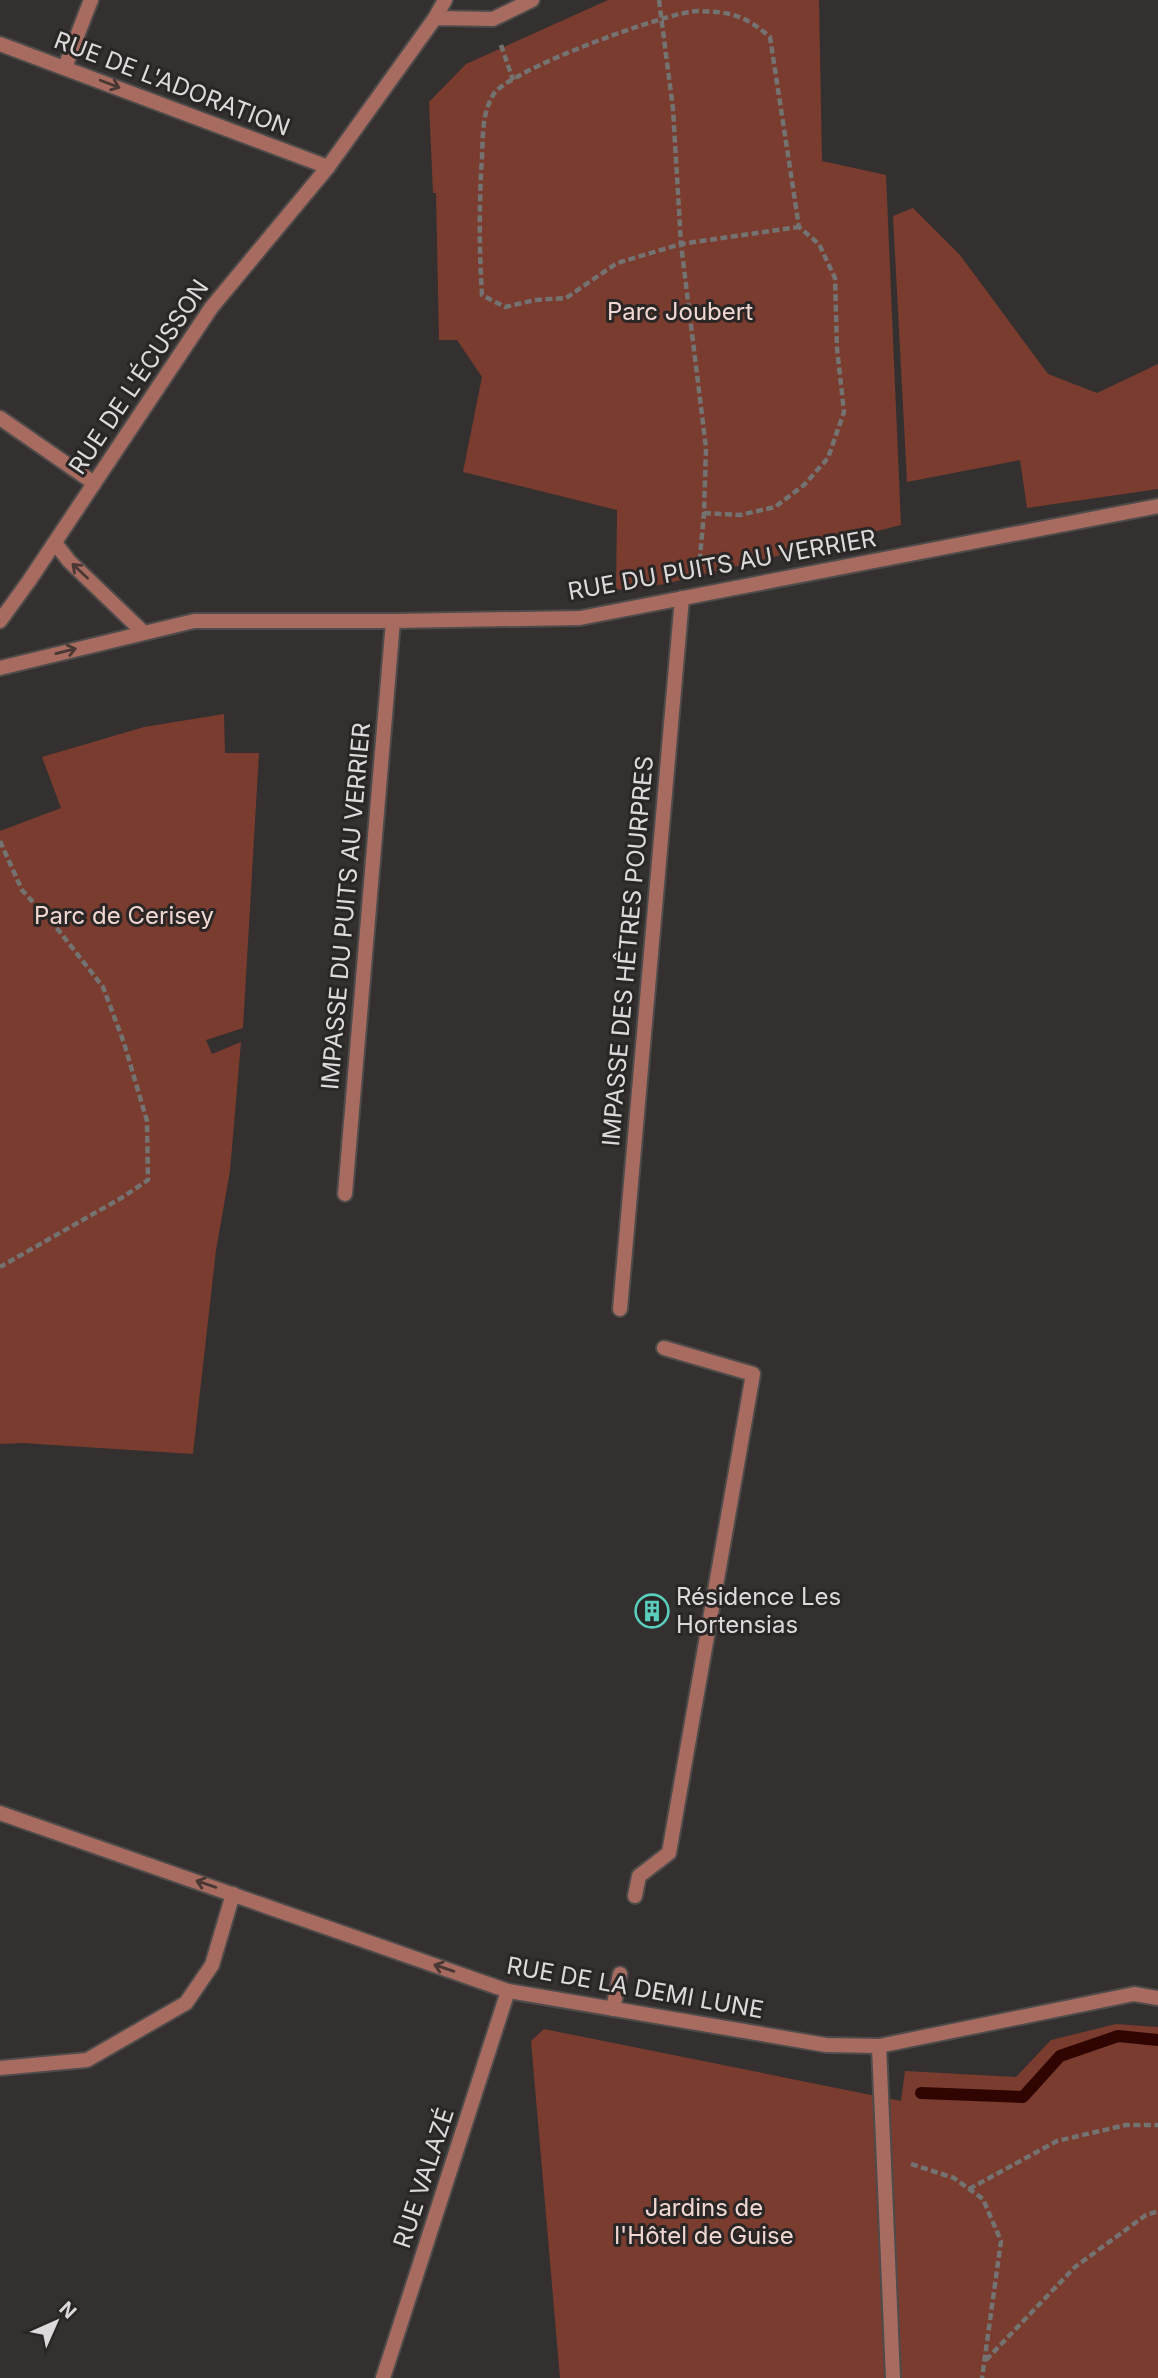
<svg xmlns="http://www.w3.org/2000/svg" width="1158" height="2378" font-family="Inter,sans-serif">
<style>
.green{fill:#793c2f}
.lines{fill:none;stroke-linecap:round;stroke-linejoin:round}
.stream{stroke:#300501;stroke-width:12}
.service-casing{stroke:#4e4b4a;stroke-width:18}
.minor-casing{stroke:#4e4b4a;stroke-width:18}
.tertiary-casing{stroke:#4e4b4a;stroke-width:18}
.path{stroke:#757272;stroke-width:4.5;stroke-dasharray:7 3.5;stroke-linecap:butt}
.service{stroke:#a86b5f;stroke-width:14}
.minor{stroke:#a86b5f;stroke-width:14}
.tertiary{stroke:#a86b5f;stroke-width:14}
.oneway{stroke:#493734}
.labels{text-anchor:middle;stroke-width:6;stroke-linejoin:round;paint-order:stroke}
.street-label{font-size:24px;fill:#dcdada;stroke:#292625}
.park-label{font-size:24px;fill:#f1d7d2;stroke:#292625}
.poi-label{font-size:24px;fill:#dcdada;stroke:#292625;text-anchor:start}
</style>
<rect width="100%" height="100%" fill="#33302f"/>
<g class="green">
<path d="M 608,0 L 819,0 L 822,161 L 886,175 L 901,525 L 665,584 L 616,590 L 617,510 L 463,472 L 482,377 L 457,340 L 439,340 L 436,193 L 433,193 L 429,102 L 466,64 Z"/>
<path d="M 913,208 L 960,255 L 1048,374 L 1097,393 L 1158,364 L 1158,489 L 1027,508 L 1020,460 L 907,482 L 893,216 Z"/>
<path d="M 224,714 L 225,753 L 259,753 L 243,1028 L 206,1040 L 212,1054 L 241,1042 L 230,1171 L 216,1250 L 193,1454 L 22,1443 L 0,1444 L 0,831 L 61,808 L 42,757 L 144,727 Z"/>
<path d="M 1116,2024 L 1158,2027 L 1158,2378 L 560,2378 L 531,2041 L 544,2029 L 901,2101 L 905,2071 L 1016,2077 L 1051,2040 Z"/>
</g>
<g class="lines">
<path class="stream" d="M 921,2093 L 1023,2097 L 1060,2056 L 1118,2036 L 1158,2040"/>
<defs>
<g id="service">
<path d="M 635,1896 L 639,1876 L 669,1853 L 753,1374 L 664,1348"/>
<path d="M 613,2009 L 620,1974"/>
<path d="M 879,2046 L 893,2378"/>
<path d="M 0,2068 L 87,2060 L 186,2003 L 212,1965 L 233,1894"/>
</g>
<g id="minor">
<path d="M 435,18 L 445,0"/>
<path d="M 0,44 L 328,167"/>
<path d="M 65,67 L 91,0"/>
<path d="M 0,418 L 94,483"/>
<path d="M 55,543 L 69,561 L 143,632"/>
<path d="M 0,668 L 194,621 L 393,621 L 580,618 L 1158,506"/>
<path d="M 345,1194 L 393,621"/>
<path d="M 620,1309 L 682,598"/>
<path d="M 0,1813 L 508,1991 L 826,2045 L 879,2046 L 1134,1994 L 1158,1998"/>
<path d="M 383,2378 L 508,1991"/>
</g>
<path id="tertiary" d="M 0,621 L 29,581 L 211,308 L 328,167 L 435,18 L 493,19 L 532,0"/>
</defs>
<use href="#service" class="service-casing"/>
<use href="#minor" class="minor-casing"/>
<use href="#tertiary" class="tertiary-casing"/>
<g class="path">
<path d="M 659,0 L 673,109 L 681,244 L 706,448 L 704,513 L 699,567"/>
<path d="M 501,45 L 513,80"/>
<path d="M 704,513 L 740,515 L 775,507 L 804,485 L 828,458 L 844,412 L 837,348 L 835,278 L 819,244 L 799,227 L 770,37 C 744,15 732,12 698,11 C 669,11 506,71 493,95 C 482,114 483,135 482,157 C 479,203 479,249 482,295 L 505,307 L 535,300 L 566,298 L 617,263 L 681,244 L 799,227"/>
<path d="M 0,841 L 22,890 L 60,932 L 103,987 L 124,1043 L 147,1121 L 148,1180 L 123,1197 L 0,1267"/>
<path d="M 911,2164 L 954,2178 L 983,2199 L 1001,2241 L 982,2378"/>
<path d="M 969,2189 L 1057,2141 L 1126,2125 L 1158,2125"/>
<path d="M 986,2360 L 1075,2267 L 1146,2215 L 1158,2211"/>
</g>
<use href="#service" class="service"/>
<use href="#minor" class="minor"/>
<use href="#tertiary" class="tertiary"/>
</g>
<defs><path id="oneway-shaft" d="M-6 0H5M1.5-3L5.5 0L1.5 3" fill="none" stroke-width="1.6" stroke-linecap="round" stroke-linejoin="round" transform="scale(1.75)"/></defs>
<g class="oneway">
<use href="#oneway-shaft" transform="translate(110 84) rotate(21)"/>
<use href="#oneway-shaft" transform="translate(80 571) rotate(-137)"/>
<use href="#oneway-shaft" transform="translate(66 651) rotate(-14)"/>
<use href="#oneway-shaft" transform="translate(206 1884) rotate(-161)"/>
<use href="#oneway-shaft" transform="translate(444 1968) rotate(-161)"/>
</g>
<defs>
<symbol id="building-ring" viewBox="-11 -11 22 22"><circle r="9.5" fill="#292625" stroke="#5acebd" stroke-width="1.5"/><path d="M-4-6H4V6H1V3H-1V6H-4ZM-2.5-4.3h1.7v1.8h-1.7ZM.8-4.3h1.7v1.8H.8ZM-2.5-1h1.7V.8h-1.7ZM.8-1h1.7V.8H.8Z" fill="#5acebd"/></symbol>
</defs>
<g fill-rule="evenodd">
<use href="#building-ring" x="633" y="1592" width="38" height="38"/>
</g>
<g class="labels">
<g class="street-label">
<text transform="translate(172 84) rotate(21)" y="8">RUE DE L'ADORATION</text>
<text transform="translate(139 377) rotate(-56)" y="8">RUE DE L'ÉCUSSON</text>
<text transform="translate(722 565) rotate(-10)" y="8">RUE DU PUITS AU VERRIER</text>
<text transform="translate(346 906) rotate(-85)" y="8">IMPASSE DU PUITS AU VERRIER</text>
<text transform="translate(628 951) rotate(-85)" y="8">IMPASSE DES HÊTRES POURPRES</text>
<text transform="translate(635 1988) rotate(10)" y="8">RUE DE LA DEMI LUNE</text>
<text transform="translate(424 2178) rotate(-72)" y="8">RUE VALAZÉ</text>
</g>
<g class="park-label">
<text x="680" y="320">Parc Joubert</text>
<text x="124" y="924">Parc de Cerisey</text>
<text x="704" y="2216">Jardins de<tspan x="704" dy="28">l'Hôtel de Guise</tspan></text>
</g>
<g class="poi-label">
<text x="676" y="1605">Résidence Les<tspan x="676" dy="28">Hortensias</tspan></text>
</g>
</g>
<g transform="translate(56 2322) rotate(45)" stroke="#292625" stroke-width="5" paint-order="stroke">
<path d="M0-5L12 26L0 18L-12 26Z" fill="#dcdada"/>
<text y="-10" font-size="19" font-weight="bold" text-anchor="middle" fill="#dcdada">N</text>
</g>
</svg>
